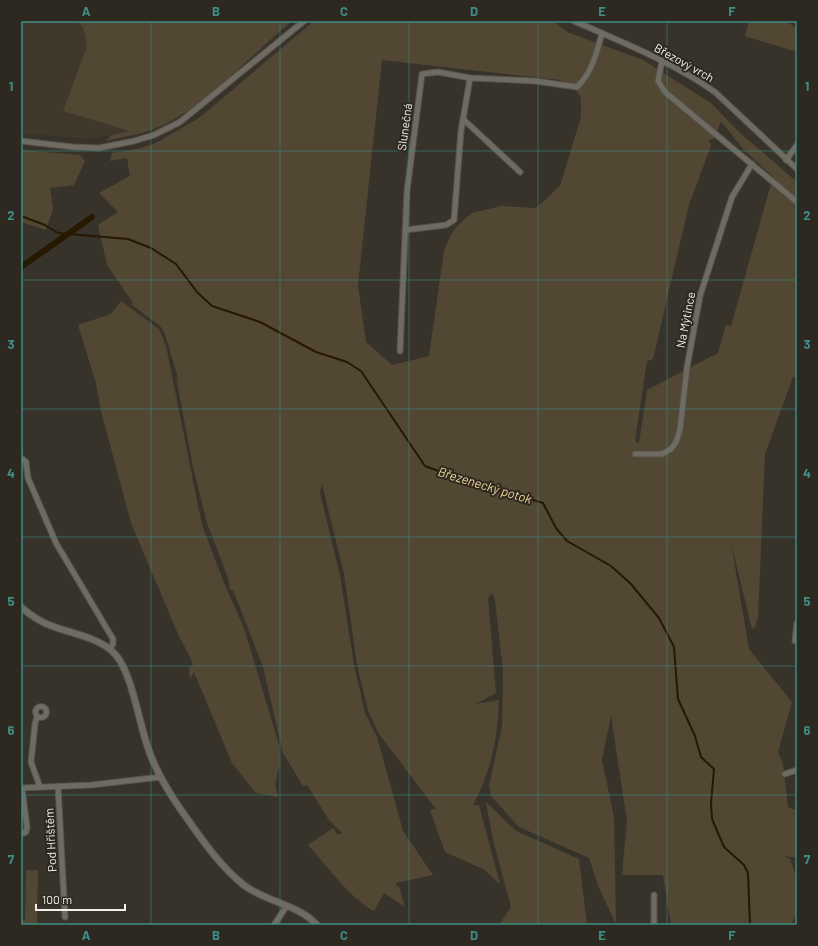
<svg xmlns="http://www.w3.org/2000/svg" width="818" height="946" font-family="Barlow,sans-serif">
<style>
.built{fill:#40392b}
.green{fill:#524733;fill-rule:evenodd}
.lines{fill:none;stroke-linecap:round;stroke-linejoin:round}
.stream{stroke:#261900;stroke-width:2}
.canal{stroke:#261900;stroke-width:6}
.minor-casing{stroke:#55524b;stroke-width:7}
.tertiary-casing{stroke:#55524b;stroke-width:8}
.minor{stroke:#706b62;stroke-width:5}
.tertiary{stroke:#706b62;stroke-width:6}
.grid{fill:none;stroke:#3d8e87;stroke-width:1;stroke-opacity:0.55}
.labels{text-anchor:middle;stroke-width:4;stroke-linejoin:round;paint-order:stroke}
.street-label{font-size:12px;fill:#f3f0eb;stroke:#2d2921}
.water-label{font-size:13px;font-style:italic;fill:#f4d395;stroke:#2d2921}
.neatline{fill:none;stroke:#3d8e87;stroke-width:1.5}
.grid-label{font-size:13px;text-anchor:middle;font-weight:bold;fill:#3d8e87}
</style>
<rect width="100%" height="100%" fill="#37332b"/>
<path class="built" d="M 21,21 L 76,21 L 83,27 L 87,46 L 63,111 L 131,131 L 88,139 L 21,133 Z"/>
<g class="green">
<path d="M 76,21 L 292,21 C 253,53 206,106 161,126 C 143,134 124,137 105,141 L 112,135 L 130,131 L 63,111 L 87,46 L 83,27 Z"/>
<path d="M 314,21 L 553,21 L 567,32 L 643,60 L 711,103 L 739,132 L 797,182 L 797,378 L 793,377 L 765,454 L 758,617 L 755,627 L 752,629 L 731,543 L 749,649 L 792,702 L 778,752 L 783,764 L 788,807 L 797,811 L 797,858 L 784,856 L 790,859 C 798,878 803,906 791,925 L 671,925 L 663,875 L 622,875 L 627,821 L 611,716 L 602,760 L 614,817 L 616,924 L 599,888 L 589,858 L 519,827 L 491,796 L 489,786 L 502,726 L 503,671 L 495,600 L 492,593 L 488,598 L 496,693 L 476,704 L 499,700 C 498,736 491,773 473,805 L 479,805 L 500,884 L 483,869 L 445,852 L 430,810 L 436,809 L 379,734 L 368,711 L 357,664 L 344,574 L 322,484 L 320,493 L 340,575 L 354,665 L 365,713 L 377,737 L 403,831 L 433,875 L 396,883 L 396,886 L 399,886 L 405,907 L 384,893 L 374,911 C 351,899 326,865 308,845 L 333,828 L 338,835 L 342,833 L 329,820 L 307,785 L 303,786 L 283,753 L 263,667 L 233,590 L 230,590 L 228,578 L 207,523 L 193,467 L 176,377 L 179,381 L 165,334 L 161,327 L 131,304 L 133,303 L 107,265 L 98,225 L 118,212 L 99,193 L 130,176 L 127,158 L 110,161 L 112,153 L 137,149 L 156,143 L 199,118 ZM 382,60 L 560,80 L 574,87 L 581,98 L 581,117 L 560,186 L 536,208 L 501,206 L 472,213 L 459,224 L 451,234 L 444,251 L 429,356 L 392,365 L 366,342 L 358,285 ZM 721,121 L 744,150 L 773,177 L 731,326 L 726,325 L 718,353 L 647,390 L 639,443 L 635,441 L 647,361 L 653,359 L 689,205 L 711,146 L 709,140 L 714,139 Z"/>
<path d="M 749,21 L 786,21 L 797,29 L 797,52 L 745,36 Z"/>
<path d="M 21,150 L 80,155 L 85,161 L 74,185 L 50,188 L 53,209 L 46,230 L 21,222 Z"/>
<path d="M 121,301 L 159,329 L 166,346 L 202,525 L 224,583 L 244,628 L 279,745 L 280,764 L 275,784 L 278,797 L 256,793 L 232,763 L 194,672 L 190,679 L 189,668 L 193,666 L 190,657 L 178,634 L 131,523 L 101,411 L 96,383 L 78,325 L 111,314 Z"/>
<path d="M 486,802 L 516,831 L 579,859 L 587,925 L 499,925 L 511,907 L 493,840 Z"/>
<path d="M 26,870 L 38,870 L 37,925 L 21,925 L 21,921 L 25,920 Z"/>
</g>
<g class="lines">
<path class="stream" d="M 21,216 L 45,225 L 58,233 L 128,239 L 151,248 L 176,264 L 197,292 L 212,306 L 260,322 L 316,352 L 347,362 L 361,371 L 425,466 L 457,478 L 543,503 L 556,528 L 567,541 L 611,566 L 631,584 L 659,618 L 674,647 L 678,699 L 695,736 L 701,757 L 714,769 L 711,803 L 712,819 L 724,847 L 744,865 L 748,873 L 750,925"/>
<path class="canal" d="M 21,267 L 92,217"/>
<defs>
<g id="minor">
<path d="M 574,21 C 622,42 672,62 715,92 L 797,169"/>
<path d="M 662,61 L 658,81 L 665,92 L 797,202"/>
<path d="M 463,119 L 520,172"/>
<path d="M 21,141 L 73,147 L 99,148 L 134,141 L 154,135 L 180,122 L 304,21"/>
<path d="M 786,160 L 797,145"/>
<path d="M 405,230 L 446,225 L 454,220 L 461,131 L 470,78 L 535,81 L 577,87 C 592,73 597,52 602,33"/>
<path d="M 400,351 L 407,191 L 422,74 L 438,72 L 470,78"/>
<path d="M 635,454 L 662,454 L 671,449 L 676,442 L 680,430 L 687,367 L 700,296 L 732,197 L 752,164"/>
<path d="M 21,458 L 26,462 L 28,478 L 56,543 L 113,639 L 113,644 L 110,649"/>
<path d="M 795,641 L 797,623"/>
<circle cx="41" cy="712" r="5.5"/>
<path d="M 37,717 L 35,724 L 31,762 L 40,787"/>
<path d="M 785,774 L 797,770"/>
<path d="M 58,786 L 65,917"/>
<path d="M 21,788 L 91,785 L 161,777"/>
<path d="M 21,834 L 26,832 L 27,827 L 22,788"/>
<path d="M 274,925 L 286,907"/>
<path d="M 654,925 L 654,895"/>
</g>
<path id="tertiary" d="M 21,607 C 30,615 40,622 52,626 C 72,634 99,637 115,654 C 131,671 139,721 147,745 C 154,767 166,788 179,807 C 198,834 219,866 245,886 C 267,902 299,905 317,925"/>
</defs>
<use href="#minor" class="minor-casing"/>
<use href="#tertiary" class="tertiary-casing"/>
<use href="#minor" class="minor"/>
<use href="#tertiary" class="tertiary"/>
</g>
<path class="grid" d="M 151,21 L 151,925M 280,21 L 280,925M 409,21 L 409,925M 538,21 L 538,925M 667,21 L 667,925M 21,151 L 797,151M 21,280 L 797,280M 21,409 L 797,409M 21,537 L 797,537M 21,666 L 797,666M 21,795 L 797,795"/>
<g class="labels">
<g class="street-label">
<text transform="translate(684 63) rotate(29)" y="4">Březový vrch</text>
<text transform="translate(405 127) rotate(-82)" y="4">Slunečná</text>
<text transform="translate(686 320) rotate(-79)" y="4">Na Mýtince</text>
<text transform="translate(51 840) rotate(-93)" y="4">Pod Hřištěm</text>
</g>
<g class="water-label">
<text transform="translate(485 485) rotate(17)" y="5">Březenecký potok</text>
</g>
</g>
<rect width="818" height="946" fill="none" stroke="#2d2921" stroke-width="44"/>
<path d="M36 904v6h89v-6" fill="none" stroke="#f3f0eb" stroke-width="2"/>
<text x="42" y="904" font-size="12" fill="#f3f0eb" stroke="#2d2921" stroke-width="3" paint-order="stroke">100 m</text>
<rect x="22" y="22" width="774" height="902" class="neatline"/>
<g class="grid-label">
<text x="86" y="16">A</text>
<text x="216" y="16">B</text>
<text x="344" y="16">C</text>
<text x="474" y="16">D</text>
<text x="602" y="16">E</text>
<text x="732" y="16">F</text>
<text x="11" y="91">1</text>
<text x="807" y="91">1</text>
<text x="11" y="220">2</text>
<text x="807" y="220">2</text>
<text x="11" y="349">3</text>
<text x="807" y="349">3</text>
<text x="11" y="478">4</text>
<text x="807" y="478">4</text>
<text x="11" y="606">5</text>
<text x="807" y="606">5</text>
<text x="11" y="735">6</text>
<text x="807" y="735">6</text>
<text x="11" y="864">7</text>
<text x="807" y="864">7</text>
<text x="86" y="940">A</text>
<text x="216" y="940">B</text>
<text x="344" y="940">C</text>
<text x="474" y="940">D</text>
<text x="602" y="940">E</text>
<text x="732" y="940">F</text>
</g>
</svg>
